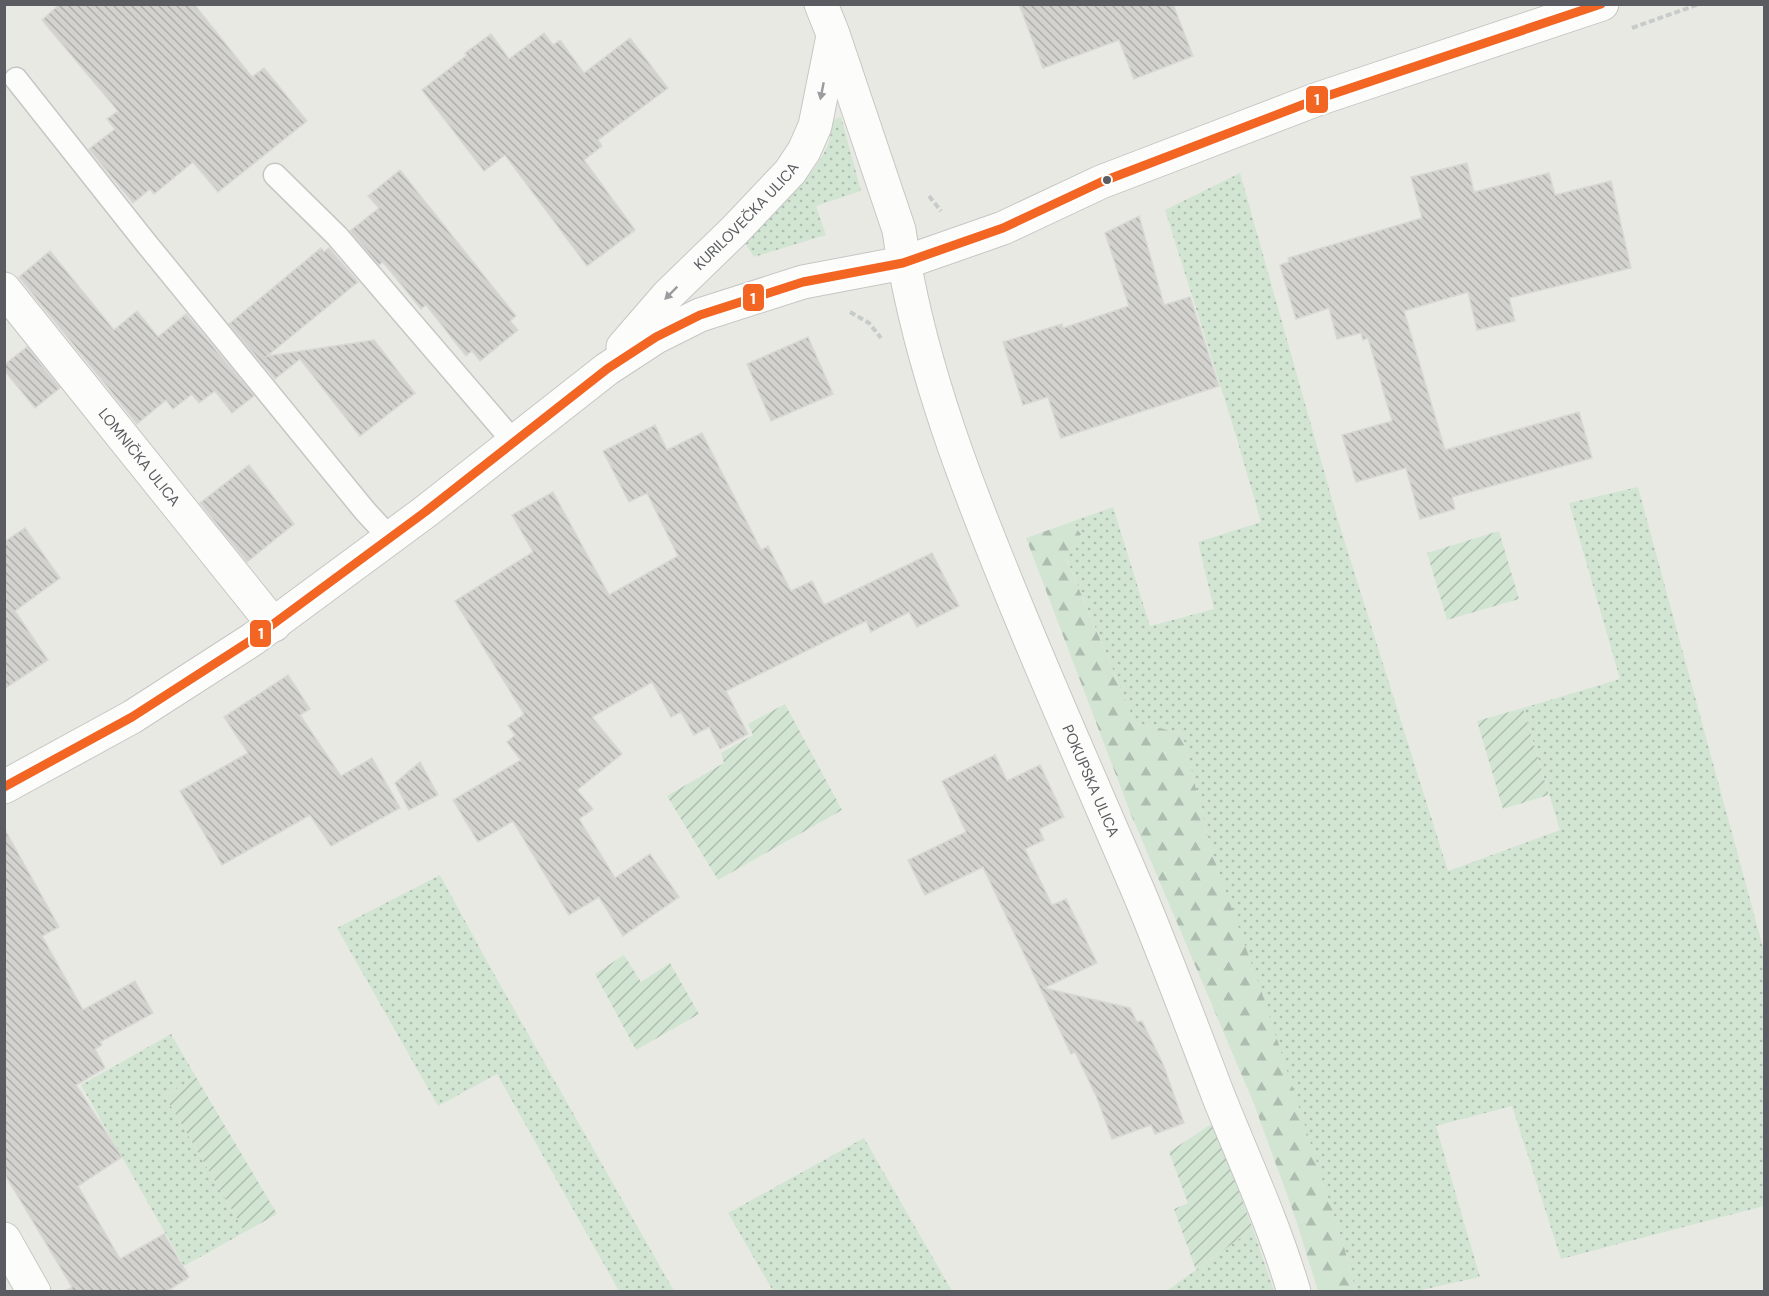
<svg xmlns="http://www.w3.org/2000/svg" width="1769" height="1296" font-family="'DM Sans',sans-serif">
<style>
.grass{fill:url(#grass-dots)}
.forest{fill:url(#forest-firs)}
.garden{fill:url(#garden-furrows)}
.building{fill:url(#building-back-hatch);stroke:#d8d8d4;stroke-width:1.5}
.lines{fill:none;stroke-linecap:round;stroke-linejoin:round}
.service-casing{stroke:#c6c6c4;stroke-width:25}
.minor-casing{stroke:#c6c6c4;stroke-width:35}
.path{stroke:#c7cbc9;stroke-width:4;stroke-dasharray:6 3;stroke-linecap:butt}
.service{stroke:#fcfcfb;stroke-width:22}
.minor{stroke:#fcfcfb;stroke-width:33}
.bus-1-casing{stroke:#fff;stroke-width:14}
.bus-1{stroke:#f26522;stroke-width:9}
.oneway{fill:#9b9c9f}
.bus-dot{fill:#5a5c61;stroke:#fff;stroke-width:2}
.labels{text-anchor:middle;stroke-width:4.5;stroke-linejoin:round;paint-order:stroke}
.street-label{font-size:15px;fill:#5a5c61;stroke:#fff}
.line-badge{stroke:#fff;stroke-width:2}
.badge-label{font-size:16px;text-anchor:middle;font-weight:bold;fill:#fff}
</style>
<defs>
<pattern id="grass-dots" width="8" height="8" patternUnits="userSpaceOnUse" patternTransform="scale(1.5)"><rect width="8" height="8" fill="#d2e5d3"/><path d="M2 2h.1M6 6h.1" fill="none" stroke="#adbdaf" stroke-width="1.8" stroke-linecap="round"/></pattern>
<pattern id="forest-firs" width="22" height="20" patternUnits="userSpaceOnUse" patternTransform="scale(1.5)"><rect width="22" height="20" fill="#d2e5d3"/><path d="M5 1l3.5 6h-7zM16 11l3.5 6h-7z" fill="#adbdaf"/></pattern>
<pattern id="garden-furrows" width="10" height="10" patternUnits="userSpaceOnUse" patternTransform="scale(1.5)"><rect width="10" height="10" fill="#d2e5d3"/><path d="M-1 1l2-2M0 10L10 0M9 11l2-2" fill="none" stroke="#adbdaf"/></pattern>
<pattern id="building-back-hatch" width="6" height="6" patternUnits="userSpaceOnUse" patternTransform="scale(1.5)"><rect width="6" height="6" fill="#d3d2cf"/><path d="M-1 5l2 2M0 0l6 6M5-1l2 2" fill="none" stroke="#aeaeab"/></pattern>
</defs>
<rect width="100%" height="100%" fill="#e9e9e4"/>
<g class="grass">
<path d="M 841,117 L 861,191 L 816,206 L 826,235 L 754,257 L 744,242 C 772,213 809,184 827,147 C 831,139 831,129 833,120 Z"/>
<path d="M 1240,173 L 1337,517 L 1448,871 L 1560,830 L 1523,708 L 1620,679 L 1569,503 L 1638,487 L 1764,951 L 1764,1206 L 1561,1259 L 1512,1106 L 1436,1126 L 1480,1277 L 1417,1291 L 1356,1291 L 1343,1243 L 1212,853 L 1182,733 L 1135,723 L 1066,557 L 1081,534 L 1071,522 L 1113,507 L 1150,626 L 1214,609 L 1198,542 L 1261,522 L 1234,429 L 1165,210 Z"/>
<path d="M 440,875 L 489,965 L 674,1291 L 619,1291 L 497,1074 L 438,1106 L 337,928 Z"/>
<path d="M 171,1034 L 196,1077 L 165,1096 L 245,1232 L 184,1266 L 81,1085 Z"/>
<path d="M 864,1138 L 952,1291 L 773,1291 L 728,1213 Z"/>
<path d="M 1253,1229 L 1274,1291 L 1168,1292 L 1168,1290 Z"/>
</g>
<path class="forest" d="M 1071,522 L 1081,534 L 1066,558 L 1135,723 L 1182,733 L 1212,853 L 1262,993 L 1343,1243 L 1356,1291 L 1318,1291 L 1294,1214 L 1254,1104 L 1130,812 L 1026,538 Z"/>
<g class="garden">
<path d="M 1499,531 L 1519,599 L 1447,620 L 1427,553 Z"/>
<path d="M 785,704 L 842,810 L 718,880 L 667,796 L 724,763 L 721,753 L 753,735 L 748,724 Z"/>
<path d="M 1523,708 L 1549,795 L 1503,809 L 1477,721 Z"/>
<path d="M 624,955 L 641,982 L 670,963 L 699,1014 L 636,1050 L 595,974 Z"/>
<path d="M 196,1077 L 277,1214 L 245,1232 L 165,1096 Z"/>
<path d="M 1213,1123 L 1253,1229 L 1196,1270 L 1174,1209 L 1188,1203 L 1169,1152 Z"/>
</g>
<g class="building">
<path d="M 60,4 L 194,4 L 252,77 L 264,68 L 307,121 L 218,192 L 193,162 L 154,194 L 150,189 L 133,203 L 89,149 L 115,129 L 107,119 L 118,111 L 42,20 Z"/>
<path d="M 1019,4 L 1173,4 L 1193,56 L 1134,79 L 1119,40 L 1043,68 Z"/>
<path d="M 544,33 L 553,45 L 560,40 L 584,73 L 630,38 L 668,88 L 598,140 L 602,146 L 584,160 L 635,230 L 587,266 L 505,155 L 484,171 L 422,90 L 467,55 L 465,53 L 491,34 L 509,59 Z"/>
<path d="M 1467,163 L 1474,192 L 1549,173 L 1555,195 L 1611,181 L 1631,268 L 1509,298 L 1515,321 L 1477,330 L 1468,292 L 1404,311 L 1445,450 L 1579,412 L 1592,458 L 1452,497 L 1455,509 L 1420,519 L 1406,468 L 1356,482 L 1342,435 L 1392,421 L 1368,338 L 1363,340 L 1361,333 L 1337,339 L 1329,308 L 1296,319 L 1280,265 L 1289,262 L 1288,258 L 1422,218 L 1411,177 Z"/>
<path d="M 400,170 L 516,316 L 510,321 L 518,330 L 480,361 L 472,351 L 466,356 L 426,305 L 421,309 L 383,262 L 379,265 L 350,231 L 379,208 L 368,196 Z"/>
<path d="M 1139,216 L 1164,305 L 1190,297 L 1219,386 L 1061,438 L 1048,397 L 1023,405 L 1003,342 L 1062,324 L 1063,328 L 1129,306 L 1105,233 Z"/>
<path d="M 321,248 L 324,252 L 329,248 L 358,282 L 267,356 L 374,340 L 415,393 L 360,436 L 300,359 L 275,379 L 229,324 Z"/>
<path d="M 50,251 L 114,330 L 137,311 L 158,337 L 186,314 L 254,396 L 232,413 L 215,391 L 199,403 L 192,394 L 173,409 L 166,400 L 137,424 L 19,277 Z"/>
<path d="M 808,337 L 833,394 L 771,421 L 747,364 Z"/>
<path d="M 27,347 L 60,388 L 35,408 L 4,370 L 4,365 Z"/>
<path d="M 655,425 L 667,450 L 702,433 L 761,550 L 768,546 L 791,591 L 812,581 L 824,605 L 932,553 L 959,606 L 917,627 L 909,612 L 871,632 L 866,621 L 726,691 L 748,734 L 720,749 L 709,727 L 694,735 L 681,712 L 671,717 L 652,682 L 592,717 L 622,754 L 577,790 L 593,809 L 579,819 L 615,878 L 650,854 L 679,897 L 623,936 L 599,897 L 569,915 L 513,821 L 478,842 L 453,800 L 521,760 L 507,742 L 515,735 L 508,726 L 524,714 L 455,601 L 533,552 L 512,515 L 553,492 L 609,595 L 678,556 L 647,493 L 629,502 L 603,451 Z"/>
<path d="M 249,465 L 294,524 L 247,562 L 200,503 Z"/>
<path d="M 25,528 L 60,578 L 15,611 L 48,660 L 4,689 L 4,542 Z"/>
<path d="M 288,675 L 310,709 L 300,715 L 341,776 L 372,758 L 400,808 L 331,846 L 310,815 L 222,865 L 180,791 L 248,753 L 224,717 Z"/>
<path d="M 995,755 L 1007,781 L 1040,765 L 1064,817 L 1039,829 L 1044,840 L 1025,849 L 1052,905 L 1066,899 L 1097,963 L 1044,988 L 1130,1008 L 1137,1022 L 1142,1021 L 1163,1064 L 1184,1123 L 1155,1134 L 1151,1125 L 1112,1139 L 1097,1098 L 1075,1052 L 1071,1054 L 983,867 L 925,895 L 908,860 L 966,832 L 942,781 Z"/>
<path d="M 420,762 L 438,795 L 409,810 L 395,783 Z"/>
<path d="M 4,828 L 59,927 L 42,936 L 83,1010 L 135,981 L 153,1013 L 100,1042 L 102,1045 L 95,1049 L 105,1068 L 76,1085 L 122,1157 L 78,1186 L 120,1259 L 164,1234 L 189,1277 L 166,1292 L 64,1292 L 72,1287 L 4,1173 Z"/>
</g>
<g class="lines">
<defs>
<g id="service">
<path d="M 16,79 L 146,243 L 365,511 L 390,538"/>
<path d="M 275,175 L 337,236 L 514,442"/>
</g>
<g id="minor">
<path id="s1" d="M 821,4 L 833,34 L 899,230 C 918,365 970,495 1022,620 C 1060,712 1100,802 1139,893 C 1167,960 1192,1027 1218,1095 C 1244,1160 1274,1224 1294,1292"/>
<path id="s2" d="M 4,289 L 274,625"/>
<path id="s3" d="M 623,347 L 668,295 L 735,230 L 790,172 L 804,151 L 815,126 L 833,36"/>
<path d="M 4,787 L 132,717 L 253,639 L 425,512 L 607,369 L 656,337 L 700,315 L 803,282 L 903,263 L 1003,228 L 1101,182 L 1315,100 L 1602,4"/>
<path d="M 4,1239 L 34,1292"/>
</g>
</defs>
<use href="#service" class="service-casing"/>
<use href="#minor" class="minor-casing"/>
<g class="path">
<path d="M 1632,28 L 1699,4"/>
<path d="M 929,196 L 941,211"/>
<path d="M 850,312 L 869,323 L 881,338"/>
</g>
<use href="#service" class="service"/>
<use href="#minor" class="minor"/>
<defs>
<path id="bus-1" d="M 4,787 L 132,717 L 253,639 L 425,512 L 607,369 L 656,337 L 700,315 L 803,282 L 903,263 L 1003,228 L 1101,182 L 1315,100 L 1601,4"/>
</defs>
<use href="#bus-1" class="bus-1-casing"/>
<use href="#bus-1" class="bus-1"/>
</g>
<defs><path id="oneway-solid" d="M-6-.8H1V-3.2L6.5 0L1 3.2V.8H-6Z" transform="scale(1.5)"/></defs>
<g class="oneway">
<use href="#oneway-solid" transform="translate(822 91) rotate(101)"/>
<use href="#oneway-solid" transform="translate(671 293) rotate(135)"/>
</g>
<circle class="bus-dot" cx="1107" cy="180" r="5"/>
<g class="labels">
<g class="street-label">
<text dy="5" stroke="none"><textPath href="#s3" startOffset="180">KURILOVEČKA ULICA</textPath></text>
<text dy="5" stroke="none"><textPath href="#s2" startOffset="216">LOMNIČKA ULICA</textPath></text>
<text dy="5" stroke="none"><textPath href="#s1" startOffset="824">POKUPSKA ULICA</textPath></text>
</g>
</g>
<g class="line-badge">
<rect x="1305" y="85" width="24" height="29" rx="6" fill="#f26522"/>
<rect x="742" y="283" width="23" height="29" rx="6" fill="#f26522"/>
<rect x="249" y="619" width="23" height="29" rx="6" fill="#f26522"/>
</g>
<g class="badge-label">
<text x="1317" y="105">1</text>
<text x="753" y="304">1</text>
<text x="261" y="639">1</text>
</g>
<rect width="1769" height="1296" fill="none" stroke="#5a5c61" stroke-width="12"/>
</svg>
